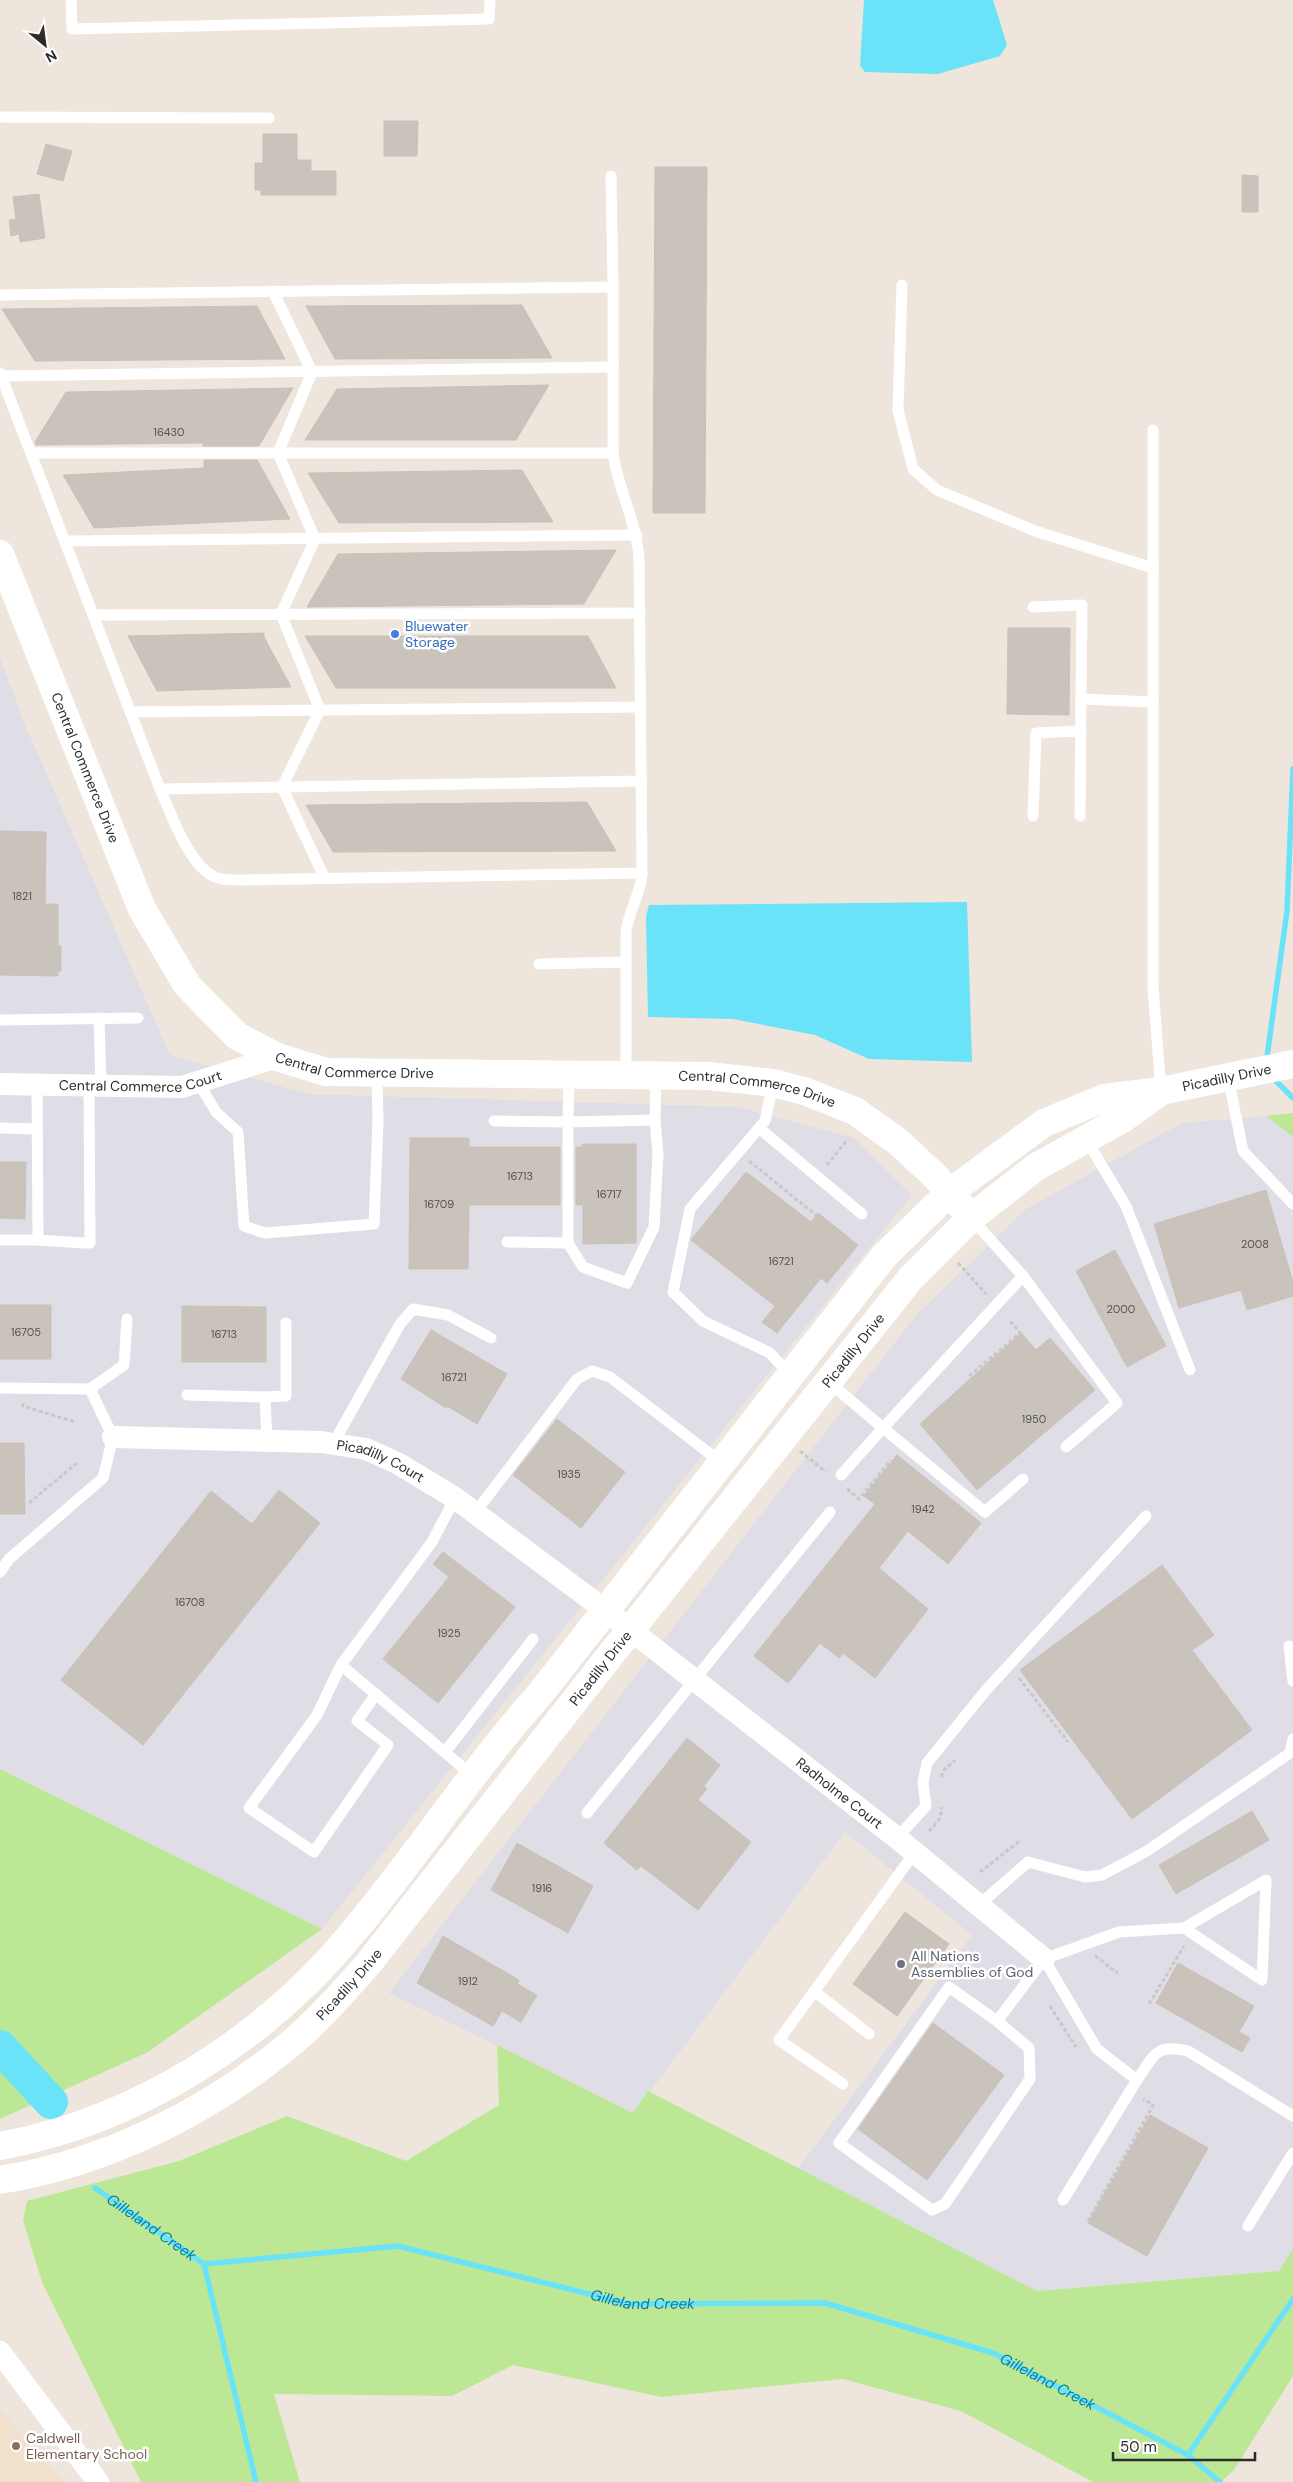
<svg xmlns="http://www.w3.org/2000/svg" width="1293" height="2482" font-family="'DM Sans',sans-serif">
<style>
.industrial{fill:#dfdee7}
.education{fill:#f1e0cc}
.green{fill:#bce896}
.water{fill:#6ae2f7}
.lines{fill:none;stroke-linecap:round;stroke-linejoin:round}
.stream{stroke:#6ae2f7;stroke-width:5.5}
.river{stroke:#6ae2f7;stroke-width:34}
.building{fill:#c9c3bc;stroke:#cac1b7}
.path{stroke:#c8c8c8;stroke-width:3;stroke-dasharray:4 2.5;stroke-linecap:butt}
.lane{stroke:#fff;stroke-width:11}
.street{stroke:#fff;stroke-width:22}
.secondary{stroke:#fff;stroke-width:28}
.shop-dot{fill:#3f7fe0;stroke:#fff;stroke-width:2}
.worship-dot{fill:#6b7280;stroke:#fff;stroke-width:2}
.education-dot{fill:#8d6e63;stroke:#fff;stroke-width:2}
.labels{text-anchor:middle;stroke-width:5;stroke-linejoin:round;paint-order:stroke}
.number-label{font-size:11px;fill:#535250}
.shop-label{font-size:14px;fill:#366cbe;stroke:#fff;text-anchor:start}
.street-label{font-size:14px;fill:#2c2c2c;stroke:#fff}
.worship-label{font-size:14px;fill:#5b616d;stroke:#fff;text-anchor:start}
.education-label{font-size:14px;fill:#785e54;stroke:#fff;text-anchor:start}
.water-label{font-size:15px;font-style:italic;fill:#067da0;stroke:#fff}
</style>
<rect width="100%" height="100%" fill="#eee5dd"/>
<g class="industrial">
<path d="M 0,658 L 26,727 L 170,1055 L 308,1094 L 739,1107 L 854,1138 L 912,1195 L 322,1929 L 0,1769 Z"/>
<path d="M 1266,1116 L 1293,1137 L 1293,2248 L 1279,2271 L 1037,2291 L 797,2170 L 972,1935 L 845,1832 L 634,2113 L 389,1993 L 917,1314 L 1026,1209 L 1182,1123 Z"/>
</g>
<path class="education" d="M 0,2410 L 63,2482 L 0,2482 Z"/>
<g class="green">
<path d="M 1293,1113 L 1293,1137 L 1266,1116 Z"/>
<path d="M 0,1769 L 322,1929 L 148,2052 L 0,2119 Z"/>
<path d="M 497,2045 L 633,2113 L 648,2091 L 1037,2291 L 1279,2271 L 1293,2248 L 1293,2376 L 1234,2470 L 1221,2482 L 1093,2482 L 961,2411 L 843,2379 L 661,2397 L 513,2365 L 452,2396 L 274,2394 L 300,2482 L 141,2482 L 42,2282 L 23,2220 L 27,2201 L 179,2161 L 287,2116 L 406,2161 L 499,2105 Z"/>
</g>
<g class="water">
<path d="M 864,0 L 993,0 L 1007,45 L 1000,56 L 938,74 L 865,72 L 860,66 Z"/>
<path d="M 967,902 L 972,1062 L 869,1059 L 815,1035 L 733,1019 L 648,1017 L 646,917 L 649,905 Z"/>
</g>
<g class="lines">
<g class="stream">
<path d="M 1267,1057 L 1287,911 L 1293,769"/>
<path d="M 1275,1080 L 1293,1098"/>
<path id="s1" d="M 95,2188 L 204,2264 L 398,2246 L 629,2304 L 825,2303 L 993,2353 L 1188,2455 L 1220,2482"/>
<path d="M 204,2264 L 256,2482"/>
<path d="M 1188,2455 L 1293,2299"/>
</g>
<path class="river" d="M 0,2047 L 51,2102"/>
</g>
<g class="building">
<path d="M 384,121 L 418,121 L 417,156 L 384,156 Z"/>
<path d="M 263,134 L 297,134 L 297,160 L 311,160 L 311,171 L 336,171 L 336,195 L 261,195 L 261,190 L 255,190 L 255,163 L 263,163 Z"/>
<path d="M 46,144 L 72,151 L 63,181 L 37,174 Z"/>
<path d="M 655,167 L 707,167 L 705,513 L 653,513 Z"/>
<path d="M 1242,175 L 1258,176 L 1258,212 L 1242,212 Z"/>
<path d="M 39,194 L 45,238 L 20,242 L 19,234 L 11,236 L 9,220 L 16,219 L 13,197 Z"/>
<path d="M 522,305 L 552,358 L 335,359 L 306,306 Z"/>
<path d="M 257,306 L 285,359 L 35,361 L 2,309 Z"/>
<path d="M 549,385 L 516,440 L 305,440 L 337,389 Z"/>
<path d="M 293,388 L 259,446 L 203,446 L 203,443 L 36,445 L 35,442 L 66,392 Z"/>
<path d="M 204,460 L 257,460 L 290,519 L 94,528 L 63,475 L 204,468 Z"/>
<path d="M 522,470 L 553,522 L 339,523 L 308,473 Z"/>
<path d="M 616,550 L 584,604 L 307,607 L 338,554 Z"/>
<path d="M 1008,628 L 1070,628 L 1069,715 L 1007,714 Z"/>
<path d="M 264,633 L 264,637 L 291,687 L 157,691 L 128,636 Z"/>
<path d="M 305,636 L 588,636 L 616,688 L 336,688 Z"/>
<path d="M 587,802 L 616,851 L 333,852 L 306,805 Z"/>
<path d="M 0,831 L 46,832 L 45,904 L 58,904 L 58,946 L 61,946 L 61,971 L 58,971 L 58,976 L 0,975 Z"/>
<path d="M 410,1138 L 469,1138 L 469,1147 L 560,1147 L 560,1205 L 469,1205 L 468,1269 L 409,1269 Z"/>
<path d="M 582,1144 L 636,1144 L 636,1243 L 583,1244 L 583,1205 L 576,1205 L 576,1147 L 582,1147 Z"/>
<path d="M 0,1162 L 26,1162 L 25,1219 L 0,1218 Z"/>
<path d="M 746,1172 L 811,1222 L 818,1213 L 858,1245 L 827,1283 L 821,1278 L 777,1333 L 762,1322 L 775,1306 L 691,1240 Z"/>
<path d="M 1266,1190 L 1293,1282 L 1293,1296 L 1247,1310 L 1241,1290 L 1179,1308 L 1154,1224 Z"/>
<path d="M 1115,1250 L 1166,1346 L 1127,1367 L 1076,1271 Z"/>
<rect x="0" y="1305" width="51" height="54"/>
<path d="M 182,1306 L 266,1307 L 266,1362 L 182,1362 Z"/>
<path d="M 431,1330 L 507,1374 L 477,1424 L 447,1406 L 446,1408 L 401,1379 Z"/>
<path d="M 1021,1333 L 1036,1350 L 1050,1338 L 1095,1390 L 977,1490 L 920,1424 Z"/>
<path d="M 557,1419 L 625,1472 L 581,1528 L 513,1475 Z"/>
<path d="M 0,1443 L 24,1443 L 25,1514 L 0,1514 Z"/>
<path d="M 897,1455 L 981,1523 L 948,1564 L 908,1531 L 879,1568 L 928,1609 L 875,1678 L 843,1653 L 839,1658 L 820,1643 L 788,1683 L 754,1656 L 875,1504 L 864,1496 Z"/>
<path d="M 279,1490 L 320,1523 L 143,1745 L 61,1680 L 211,1491 L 252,1524 Z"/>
<path d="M 443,1552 L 515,1607 L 438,1703 L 383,1659 L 449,1577 L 433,1564 Z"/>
<path d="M 1162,1565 L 1214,1635 L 1192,1650 L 1252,1730 L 1132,1819 L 1020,1670 Z"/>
<path d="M 687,1738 L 720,1765 L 704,1786 L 707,1789 L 698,1800 L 751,1842 L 698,1910 L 641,1866 L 637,1870 L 604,1843 Z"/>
<path d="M 1252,1811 L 1269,1840 L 1176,1894 L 1159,1865 Z"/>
<path d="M 517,1843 L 593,1886 L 568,1933 L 491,1890 Z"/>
<path d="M 905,1912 L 949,1944 L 897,2016 L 853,1984 Z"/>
<path d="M 443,1936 L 519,1980 L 517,1984 L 537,1995 L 521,2022 L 502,2011 L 493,2026 L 417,1983 Z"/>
<path d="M 1178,1963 L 1254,2006 L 1239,2032 L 1250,2038 L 1242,2052 L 1156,2003 Z"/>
<path d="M 933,2023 L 1004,2075 L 927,2180 L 858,2129 Z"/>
<path d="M 1150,2115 L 1208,2148 L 1147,2256 L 1088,2223 Z"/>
</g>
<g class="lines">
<g class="path">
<path d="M 749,1161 L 816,1215"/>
<path d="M 827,1165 L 847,1140"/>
<path d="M 958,1263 L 986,1294"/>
<path d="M 969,1376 L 1020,1333 L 1009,1320"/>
<path d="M 23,1403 L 23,1406 L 75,1422"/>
<path d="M 800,1451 L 826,1472"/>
<path d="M 847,1489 L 859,1499 L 891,1460"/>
<path d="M 29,1503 L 77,1463"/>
<path d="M 1019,1678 L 1068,1742"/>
<path d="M 941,1777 L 945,1769 L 955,1760"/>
<path d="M 929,1831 C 936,1823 943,1818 941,1807"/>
<path d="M 980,1872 L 1021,1840"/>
<path d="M 1095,1956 C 1104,1961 1109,1968 1118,1973"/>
<path d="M 1149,2004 L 1184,1946"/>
<path d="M 1050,2006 L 1076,2047"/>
<path d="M 1088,2221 L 1153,2105 L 1143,2099"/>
</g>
<g class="lane">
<path d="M 71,0 L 72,29 L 489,19 L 490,0"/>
<path d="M 0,117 L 269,118"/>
<path d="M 611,176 L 613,287"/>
<path d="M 902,285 L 898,410 L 913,469 L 937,490 L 1035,531 L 1153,568"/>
<path d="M 273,291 L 312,372 L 278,453 L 315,539 L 281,614 L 320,710 L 282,787 L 325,879"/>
<path d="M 0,295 L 613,287 L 613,453 C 618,490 637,522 639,559 L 642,873 C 641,894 629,910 626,931 L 626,1075"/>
<path d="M 0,373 L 160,789 C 171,813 189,866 215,877 C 224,881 236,880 245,880 L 642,873"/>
<path d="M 1,376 L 613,367"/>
<path d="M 1153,430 L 1153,988 L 1161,1091"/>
<path d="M 31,453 L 613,453"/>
<path d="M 65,541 L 637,535"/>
<path d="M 1033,607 L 1082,605 L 1081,699"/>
<path d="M 93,615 L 640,613"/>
<path d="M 130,712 L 641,707"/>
<path d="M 160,789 L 642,781"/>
<path d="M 1033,816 L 1036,733 L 1081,731"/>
<path d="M 1080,816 L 1081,699 L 1153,702"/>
<path d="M 539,964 L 626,962"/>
<path d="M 99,1018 L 101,1086"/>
<path d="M 0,1020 L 138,1018"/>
<path d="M 1228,1077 L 1243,1151 L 1293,1204"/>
<path d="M 198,1082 L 216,1112 L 238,1132 L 244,1226 L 265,1233 L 374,1224 L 378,1121 L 377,1072"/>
<path d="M 773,1083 L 765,1121 L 690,1209 L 673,1292 L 703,1321 L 770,1353 L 790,1375"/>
<path d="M 37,1085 L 38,1240 L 84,1243 L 90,1243 L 89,1086"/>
<path d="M 494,1121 L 568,1122 L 569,1075"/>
<path d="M 0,1128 L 37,1129"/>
<path d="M 759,1128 L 862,1214"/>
<path d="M 1086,1139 L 1126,1206 L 1190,1370"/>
<path d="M 0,1240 L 38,1240"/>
<path d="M 507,1242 L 568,1243 L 583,1267 L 627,1283 L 654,1227 L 658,1154 L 655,1120"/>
<path d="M 568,1243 L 568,1122 L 655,1120 L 656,1076"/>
<path d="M 1023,1276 L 1117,1403 L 1066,1447"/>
<path d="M 829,1382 L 883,1428 L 1023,1276 L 971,1218"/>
<path d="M 0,1388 L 90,1389 L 113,1437 L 103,1478 L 9,1559 L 0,1572"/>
<path d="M 90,1389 L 124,1365 L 127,1319"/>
<path d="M 187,1395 L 265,1397"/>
<path d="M 267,1441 L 265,1397 L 286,1396 L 286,1323"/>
<path d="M 333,1444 L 400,1324 L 413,1309 L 448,1315 L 491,1338"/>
<path d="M 841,1475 L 883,1428 L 985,1512 L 1023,1479"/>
<path d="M 455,1498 L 432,1542 L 341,1665 L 473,1776"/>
<path d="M 475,1513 L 577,1379 L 592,1371 L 610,1377 L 722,1463"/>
<path d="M 1289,1646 L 1293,1681"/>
<path d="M 341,1665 L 317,1715 L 249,1808 L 314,1852 L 388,1745 L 357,1721 L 376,1694"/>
<path d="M 445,1752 L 533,1639"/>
<path d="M 587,1813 L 830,1512"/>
<path d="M 897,1838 L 926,1806 L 923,1783 L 927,1763 L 987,1689 L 1146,1516"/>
<path d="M 979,1905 L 1028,1862 L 1085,1877 L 1102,1875 L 1147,1851 L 1290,1753 L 1293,1739"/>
<path d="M 1044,1959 L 1097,2049 L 1137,2080 C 1154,2056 1155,2043 1188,2051 L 1293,2116"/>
<path d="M 814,1991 L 869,2034"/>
<path d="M 997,2021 L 1029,2048 L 1030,2079 L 945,2204 L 932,2210 L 839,2143 L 949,1987 L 997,2021 L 1044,1959 L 1119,1932 L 1184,1928 L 1262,1980 L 1266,1880 L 1184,1928"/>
<path d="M 843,2084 L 779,2040 L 915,1852"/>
<path d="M 1063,2200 L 1137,2080"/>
<path d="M 1248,2226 L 1293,2153"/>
</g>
<g class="street">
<path id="s2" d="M 0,1084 L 182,1087 L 277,1057"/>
<path id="s3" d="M 113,1437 L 321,1442 L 366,1449 L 399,1464 L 455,1498 L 605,1610 L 897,1838 L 1044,1959"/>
<path d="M 0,2352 L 98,2482"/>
</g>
<g class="secondary">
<path id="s4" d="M 0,554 L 142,909 L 187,985 L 237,1036 L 277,1057 L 326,1072 L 709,1076 L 773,1083 L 804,1091 L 855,1111 L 897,1141 L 934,1175 L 962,1207"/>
<path id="s5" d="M 0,2146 C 137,2121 266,2039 354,1931 C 418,1854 473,1769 540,1694 L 885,1255 L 949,1193 L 1044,1123 L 1104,1098 L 1161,1091 L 1293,1064"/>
<path id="s6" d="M 0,2180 C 105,2163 207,2113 289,2045 C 318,2021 343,1992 368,1964 L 612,1653 L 910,1279 L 971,1218 L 1036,1167 L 1124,1118 L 1160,1092"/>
</g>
</g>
<circle class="shop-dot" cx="395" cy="634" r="5"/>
<circle class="worship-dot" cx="901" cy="1964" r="5"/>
<circle class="education-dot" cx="16" cy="2446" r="5"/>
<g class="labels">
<g class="number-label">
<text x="169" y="436">16430</text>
<text x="22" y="900">1821</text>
<text x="520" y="1180">16713</text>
<text x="609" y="1198">16717</text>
<text x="439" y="1208">16709</text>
<text x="1255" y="1248">2008</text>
<text x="781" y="1265">16721</text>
<text x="1121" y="1313">2000</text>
<text x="26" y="1336">16705</text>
<text x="224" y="1338">16713</text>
<text x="454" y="1381">16721</text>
<text x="1034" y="1423">1950</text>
<text x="569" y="1478">1935</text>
<text x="923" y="1513">1942</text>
<text x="190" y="1606">16708</text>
<text x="449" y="1637">1925</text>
<text x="542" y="1892">1916</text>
<text x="468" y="1985">1912</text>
</g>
<g class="shop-label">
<text x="405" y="631">Bluewater<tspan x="405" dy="16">Storage</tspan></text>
</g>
<g class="street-label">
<text dy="5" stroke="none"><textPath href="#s4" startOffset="230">Central Commerce Drive</textPath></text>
<text dy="5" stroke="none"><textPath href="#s4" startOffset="666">Central Commerce Drive</textPath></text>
<text dy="5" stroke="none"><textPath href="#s5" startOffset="1679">Picadilly Drive</textPath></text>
<text dy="5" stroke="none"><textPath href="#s2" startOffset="141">Central Commerce Court</textPath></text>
<text dy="5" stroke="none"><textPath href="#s4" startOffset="1071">Central Commerce Drive</textPath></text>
<text dy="5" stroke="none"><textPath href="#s6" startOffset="1218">Picadilly Drive</textPath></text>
<text dy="5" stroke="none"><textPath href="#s3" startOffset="271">Picadilly Court</textPath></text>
<text dy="5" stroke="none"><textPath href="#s6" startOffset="812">Picadilly Drive</textPath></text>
<text dy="5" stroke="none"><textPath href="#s3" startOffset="840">Radholme Court</textPath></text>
<text dy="5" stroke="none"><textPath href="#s6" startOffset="408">Picadilly Drive</textPath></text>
</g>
<g class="worship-label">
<text x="911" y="1961">All Nations<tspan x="911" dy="16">Assemblies of God</tspan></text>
</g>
<g class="education-label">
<text x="26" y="2443">Caldwell<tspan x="26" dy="16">Elementary School</tspan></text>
</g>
<g class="water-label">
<text dy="5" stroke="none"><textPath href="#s1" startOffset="69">Gilleland Creek</textPath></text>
<text dy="5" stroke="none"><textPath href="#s1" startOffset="579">Gilleland Creek</textPath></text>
<text dy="5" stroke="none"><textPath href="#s1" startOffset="999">Gilleland Creek</textPath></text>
</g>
</g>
<g transform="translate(45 45) rotate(151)" stroke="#ffffff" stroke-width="4" paint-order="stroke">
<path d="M0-4L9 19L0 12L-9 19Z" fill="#2c2c2c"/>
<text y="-8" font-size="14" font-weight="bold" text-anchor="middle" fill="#2c2c2c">N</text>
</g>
<path d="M1113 2452v8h142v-8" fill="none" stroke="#2c2c2c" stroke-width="2.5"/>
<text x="1120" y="2452" font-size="15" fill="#2c2c2c" stroke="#ffffff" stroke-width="4" paint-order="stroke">50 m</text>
</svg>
